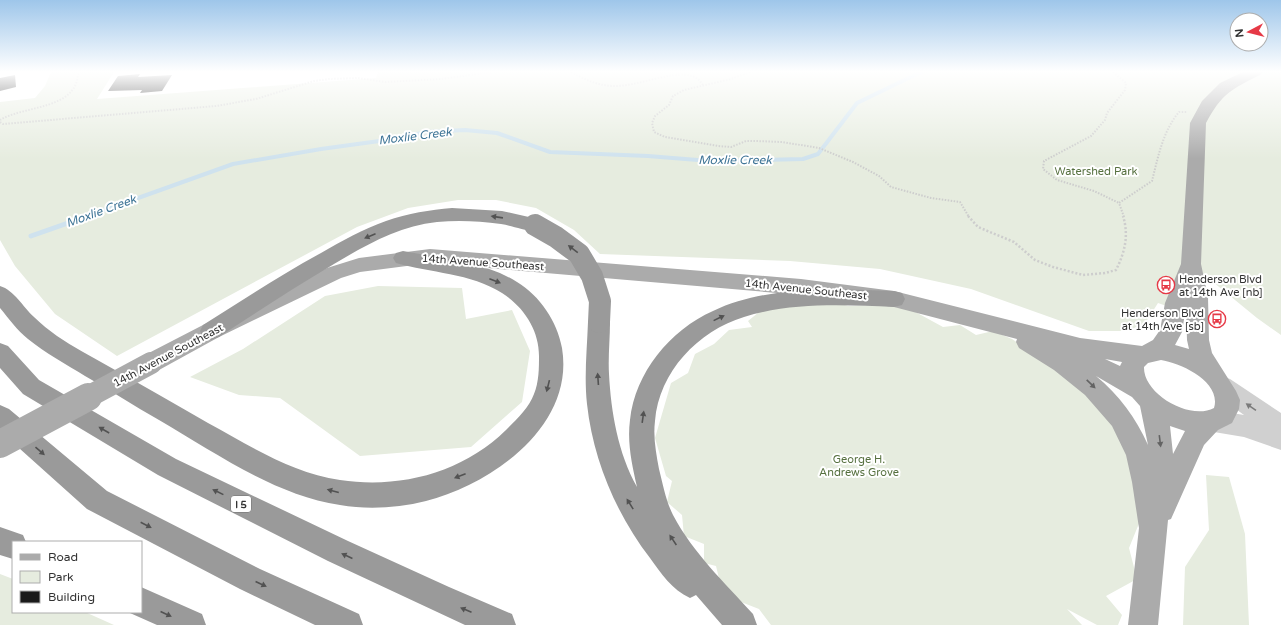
<svg xmlns="http://www.w3.org/2000/svg" width="1281" height="625" font-family="'Varela Round',sans-serif">
<style>
.green{fill:#e6ecdf}
.lines{fill:none;stroke-linecap:round;stroke-linejoin:round}
.stream-far1{stroke:#cfe2ee;stroke-width:4}
.stream{stroke:#cfe2ee;stroke-width:5}
.building{fill:#1a1a1a}
.path-far1{stroke:#cdcdcd;stroke-width:2;stroke-dasharray:1.5 1.5;stroke-linecap:butt}
.path{stroke:#cdcdcd;stroke-width:2.5;stroke-dasharray:2 2;stroke-linecap:butt}
.minor{fill:#d0d0d0;fill-rule:evenodd}
.major{fill:#ababab;fill-rule:evenodd}
.highway{fill:#9a9a9a;fill-rule:evenodd}
.major-bridge-far1{stroke:#ababab;stroke-width:22}
.major-bridge{stroke:#ababab;stroke-width:28}
.highway-bridge{stroke:#9a9a9a;stroke-width:22}
.oneway{fill:#525252}
.oneway2{fill:#636363}
.oneway3{fill:#7a7a7a}
.labels{text-anchor:middle;stroke-width:4;stroke-linejoin:round;paint-order:stroke}
.shield{fill:#fff;stroke:#707070;stroke-width:1}
.shield-label{font-size:10px;font-weight:bold;fill:#333}
.park-label{font-size:11px;fill:#56703f;stroke:#fff}
.street-label{font-size:11px;fill:#333;stroke:#fff}
.poi-label{font-size:11px;fill:#333;stroke:#fff;text-anchor:start}
.water-label{font-size:12px;font-style:italic;fill:#3f7597;stroke:#fff}
</style>
<rect width="100%" height="100%" fill="#fff"/>
<g class="green">
<path d="M 51,72 L 114,72 L 97,99 L 376,78 L 378,72 L 1281,72 L 1281,335 L 1257,318 L 1191,264 L 1175,309 L 1158,303 L 1144,325 L 1124,331 L 1089,331 L 971,289 L 880,269 L 790,261 L 600,254 L 574,230 L 536,208 L 496,200 L 458,200 L 408,208 L 357,227 L 117,356 L 55,314 L 15,266 L 0,240 L 0,102 L 35,98 L 45,86 Z"/>
<path d="M 378,286 L 462,288 L 466,319 L 512,310 L 530,351 L 522,402 L 471,447 L 360,456 L 280,398 L 239,395 L 190,377 L 243,349 L 325,296 Z"/>
<path d="M 825,299 L 848,306 L 881,305 L 910,309 L 943,327 L 960,325 L 976,335 L 993,331 L 1012,339 L 1031,352 L 1055,365 L 1136,438 L 1140,521 L 1129,548 L 1137,579 L 1106,596 L 1122,615 L 1118,625 L 1097,625 L 1067,609 L 1082,625 L 771,625 L 759,609 L 723,595 L 716,566 L 704,563 L 704,544 L 684,536 L 682,515 L 667,502 L 672,481 L 666,476 L 655,438 L 671,383 L 688,373 L 695,354 L 714,344 L 729,330 L 752,327 L 748,321 L 769,304 Z"/>
<path d="M 1206,475 L 1229,477 L 1245,534 L 1249,625 L 1183,625 L 1185,567 L 1209,530 Z"/>
<path d="M 0,574 L 13,579 L 13,612 L 85,612 L 114,625 L 0,625 Z"/>
</g>
<g class="lines">
<path class="stream-far1" d="M 85,217 L 233,164 L 321,149 L 394,139 L 426,132 L 465,130 L 497,133 L 550,152 L 648,156 L 710,161 L 803,159 L 818,154 L 857,103 L 921,72"/>
<path class="stream" d="M 31,236 L 88,216"/>
</g>
<g class="building">
<path d="M 140,74 L 138,77 L 172,75 L 162,91 L 140,93 L 142,90 L 108,91 L 118,76 Z"/>
<path d="M 15,75 L 16,87 L 0,91 L 0,78 Z"/>
</g>
<g class="lines">
<g class="path-far1">
<path d="M 571,72 C 584,79 596,85 612,86 C 636,87 667,72 688,75 C 695,76 699,79 703,85"/>
<path d="M 750,72 L 731,79 L 684,90 L 673,96 L 669,105 L 655,116 L 652,123 L 654,132 L 665,137 L 718,146 L 731,147 L 746,141 L 756,141 L 782,142 L 819,148 L 853,162 L 879,176 L 891,187 L 931,198 L 960,202 L 969,217"/>
<path d="M 1113,72 L 1126,83 L 1125,90 L 1107,113 L 1105,120 L 1091,136 L 1044,161 L 1043,169 L 1057,180 L 1094,191 L 1119,203"/>
<path d="M 0,120 C 25,105 78,110 78,72"/>
<path d="M 0,122 L 3,124 L 216,106 L 256,99 L 314,81 L 329,79 L 358,78 L 385,82 L 441,79 L 492,72"/>
<path d="M 1124,217 L 1119,203 L 1152,181 C 1158,157 1163,131 1179,112 L 1187,112"/>
</g>
<path class="path" d="M 968,216 L 978,227 L 1014,242 L 1035,260 L 1053,267 L 1083,275 L 1105,273 L 1116,270 C 1125,252 1129,235 1123,216"/>
<path class="minor" d="M 1222,376 L 1230,379 L 1281,413 L 1281,450 L 1244,437 L 1214,432 L 1205,429 L 1202,421 L 1205,413 L 1214,410 L 1244,415 L 1214,393 L 1210,386 L 1214,379 Z"/>
<path class="major" d="M 1243,72 L 1263,72 L 1260,75 C 1232,89 1222,93 1206,123 L 1201,264 L 1208,297 L 1209,340 L 1212,353 L 1236,391 L 1240,400 L 1239,409 L 1232,423 L 1218,430 L 1204,445 L 1171,519 L 1168,520 L 1158,625 L 1128,625 L 1139,528 L 1132,482 L 1126,455 L 1112,426 L 1085,395 L 1054,370 L 1019,348 L 1016,342 L 1017,339 L 894,307 L 801,295 L 430,263 L 360,272 L 341,278 L 219,337 L 159,370 L 151,372 L 143,370 L 139,363 L 143,356 L 203,325 L 327,268 L 359,258 L 430,249 L 801,279 L 894,291 L 1080,338 L 1142,346 L 1153,340 L 1160,330 L 1165,303 L 1181,264 L 1190,123 L 1202,101 L 1220,83 ZM 1186,307 L 1187,340 L 1189,349 L 1175,345 L 1182,332 ZM 1105,359 L 1122,362 L 1120,366 ZM 1161,360 C 1181,363 1222,382 1214,408 C 1190,421 1143,394 1144,367 L 1148,363 ZM 1096,376 L 1132,397 L 1140,406 L 1148,445 C 1136,418 1119,395 1096,376 ZM 1170,426 L 1185,431 L 1173,454 Z"/>
<g class="highway">
<path d="M 452,208 L 502,211 L 542,220 L 545,225 L 542,230 C 529,233 514,226 501,224 C 479,221 458,220 437,222 C 399,226 366,245 334,264 C 295,287 257,312 219,337 L 211,340 L 203,337 L 200,331 L 203,325 C 242,301 280,275 321,253 C 342,241 363,229 386,221 C 408,213 430,210 452,208 Z"/>
<path d="M 403,251 C 439,258 486,262 517,282 C 540,296 557,321 562,348 C 575,426 492,484 426,501 C 398,508 368,510 340,505 C 274,495 216,453 159,420 C 134,406 110,390 85,376 C 66,364 45,353 28,339 C 17,330 9,319 0,308 L 0,286 C 14,290 23,307 34,317 C 41,324 49,330 57,336 C 73,347 91,356 108,366 C 142,385 175,404 208,423 C 250,446 292,473 340,480 C 400,489 462,473 506,430 C 516,420 529,408 534,394 C 539,382 539,368 539,356 C 539,330 524,307 502,293 C 471,273 430,273 396,263 L 393,258 L 396,253 Z"/>
<path d="M 835,289 L 894,291 L 902,293 L 905,299 L 902,305 L 894,307 C 844,305 792,302 744,317 C 698,331 659,372 655,421 C 653,437 656,453 659,469 C 663,485 666,501 673,515 C 693,553 725,583 753,614 L 757,625 L 722,625 L 696,595 L 690,598 C 672,590 661,573 650,558 C 616,514 593,459 587,404 C 584,377 587,349 588,322 L 591,316 L 599,314 L 607,316 L 610,322 C 610,339 608,357 609,374 C 611,412 618,453 637,487 C 632,465 627,443 630,420 C 635,373 670,330 713,311 C 751,293 794,290 835,289 Z"/>
<path d="M 0,343 L 8,346 L 39,380 L 176,459 L 348,541 L 449,587 L 512,614 L 516,625 L 465,625 L 328,561 L 158,475 L 23,394 L 0,368 Z"/>
<path d="M 0,405 L 9,409 L 107,491 L 260,569 L 359,614 L 363,625 L 315,625 L 240,589 L 87,509 L 0,431 Z"/>
<path d="M 0,527 L 23,535 L 26,542 L 13,542 L 13,559 L 0,555 Z"/>
<path d="M 141,587 L 202,614 L 206,625 L 157,625 L 130,613 L 141,612 Z"/>
</g>
<path class="major-bridge-far1" d="M 86,398 L 151,363"/>
<path class="major-bridge" d="M 0,444 L 88,397"/>
<path class="highway-bridge" d="M 535,225 L 556,237 L 579,254 L 592,276 L 600,301 L 599,322"/>
</g>
<defs><path id="oneway-solid" d="M-6-.8H1V-3.2L6.5 0L1 3.2V.8H-6Z"/></defs>
<g class="oneway">
<use href="#oneway-solid" transform="translate(497 217) rotate(-172)"/>
<use href="#oneway-solid" transform="translate(370 236) rotate(157)"/>
<use href="#oneway-solid" transform="translate(573 249) rotate(-143)"/>
<use href="#oneway-solid" transform="translate(495 281) rotate(21)"/>
<use href="#oneway-solid" transform="translate(719 318) rotate(-26)"/>
<use href="#oneway-solid" transform="translate(598 379) rotate(-94)"/>
<use href="#oneway-solid" transform="translate(548 386) rotate(104)"/>
<use href="#oneway-solid" transform="translate(643 417) rotate(-82)"/>
<use href="#oneway-solid" transform="translate(104 430) rotate(-150)"/>
<use href="#oneway-solid" transform="translate(40 451) rotate(41)"/>
<use href="#oneway-solid" transform="translate(460 476) rotate(159)"/>
<use href="#oneway-solid" transform="translate(333 491) rotate(-165)"/>
<use href="#oneway-solid" transform="translate(218 492) rotate(-154)"/>
<use href="#oneway-solid" transform="translate(630 504) rotate(-122)"/>
<use href="#oneway-solid" transform="translate(146 525) rotate(27)"/>
<use href="#oneway-solid" transform="translate(673 540) rotate(-124)"/>
<use href="#oneway-solid" transform="translate(347 556) rotate(-155)"/>
<use href="#oneway-solid" transform="translate(261 584) rotate(25)"/>
<use href="#oneway-solid" transform="translate(466 610) rotate(-157)"/>
<use href="#oneway-solid" transform="translate(166 614) rotate(25)"/>
</g>
<g class="oneway2">
<use href="#oneway-solid" transform="translate(1091 384) rotate(44)"/>
<use href="#oneway-solid" transform="translate(1160 441) rotate(83)"/>
</g>
<use class="oneway3" href="#oneway-solid" transform="translate(1251 407) rotate(-146)"/>
<linearGradient id="sky" x2="0" y2="1"><stop stop-color="#9ec6ea"/><stop offset="0.45" stop-color="#fff"/><stop offset="1" stop-color="#fff" stop-opacity="0"/></linearGradient>
<rect width="1281" height="159" fill="url(#sky)"/>
<defs>
<symbol id="bus-ring" viewBox="-11 -11 22 22"><circle r="9.5" fill="#fff" stroke="#e63946" stroke-width="1.5"/><path d="M-5-6H5V4H4V6H2V4H-2V6H-4V4H-5ZM-3.5-4V0h7V-4ZM-3.5 1.2v1.5H-2V1.2ZM2 1.2v1.5H3.5V1.2Z" fill="#e63946"/></symbol>
</defs>
<g fill-rule="evenodd">
<use href="#bus-ring" x="1156" y="275" width="20" height="20"/>
<use href="#bus-ring" x="1207" y="309" width="20" height="20"/>
</g>
<g class="labels">
<rect class="shield" x="231" y="496" width="20" height="16" rx="3"/>
<g class="shield-label">
<text x="241" y="508">I 5</text>
</g>
<g class="park-label">
<text x="1096" y="175">Watershed Park</text>
<text x="859" y="463">George H.<tspan x="859" dy="13">Andrews Grove</tspan></text>
</g>
<g class="street-label">
<text transform="translate(483 262) rotate(4)" y="4">14th Avenue Southeast</text>
<text transform="translate(806 289) rotate(6)" y="4">14th Avenue Southeast</text>
<text transform="translate(168 355) rotate(-28)" y="4">14th Avenue Southeast</text>
</g>
<g class="poi-label">
<text x="1179" y="283">Henderson Blvd<tspan x="1179" dy="13">at 14th Ave [nb]</tspan></text>
<text x="1204" y="317" text-anchor="end">Henderson Blvd<tspan x="1204" dy="13">at 14th Ave [sb]</tspan></text>
</g>
<g class="water-label">
<text transform="translate(415 136) rotate(-7)" y="4">Moxlie Creek</text>
<text x="735" y="164">Moxlie Creek</text>
<text transform="translate(101 211) rotate(-20)" y="4">Moxlie Creek</text>
</g>
</g>
<rect x="12" y="541" width="130" height="72" fill="#ffffff" stroke="#adadad"/>
<rect x="20" y="554" width="20" height="6" fill="#ababab" stroke="#adadad"/>
<text x="48" y="561" font-size="12" fill="#333333">Road</text>
<rect x="20" y="571" width="20" height="12" fill="#e6ecdf" stroke="#adadad"/>
<text x="48" y="581" font-size="12" fill="#333333">Park</text>
<rect x="20" y="591" width="20" height="12" fill="#1a1a1a" stroke="#adadad"/>
<text x="48" y="601" font-size="12" fill="#333333">Building</text>
<g transform="translate(1249 32) rotate(263)"><circle r="19" fill="#ffffff" stroke="#adadad"/>
<path d="M0-3L7 15L0 10L-7 15Z" fill="#e63946"/>
<text y="-6" font-size="11" font-weight="bold" text-anchor="middle" fill="#333333">N</text>
</g>
</svg>
